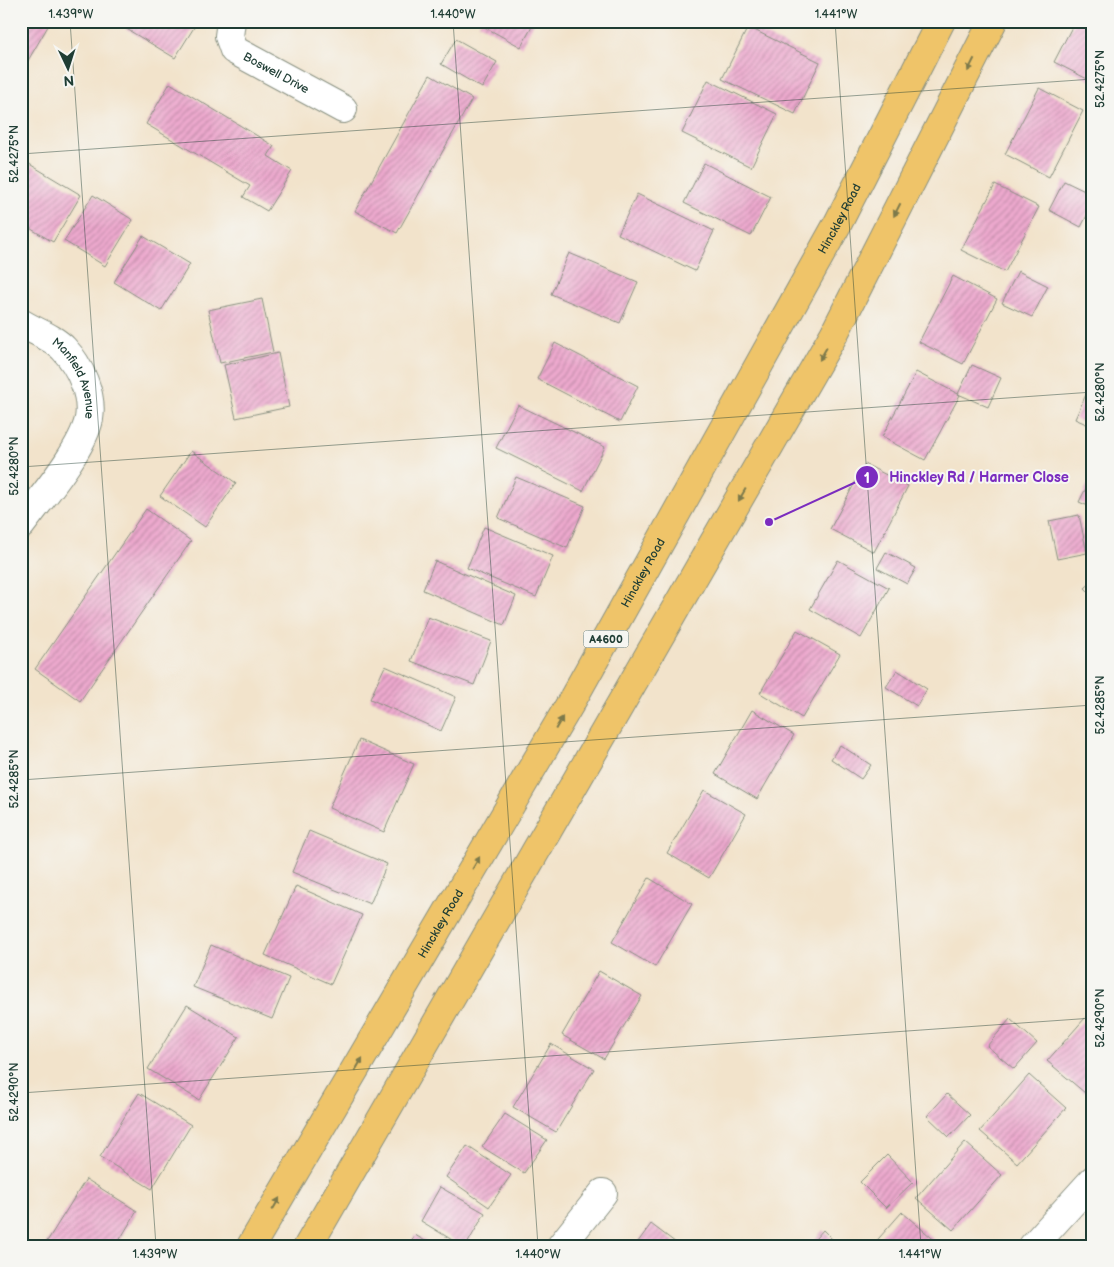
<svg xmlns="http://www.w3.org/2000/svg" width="1114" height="1267" font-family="'Balsamiq Sans',sans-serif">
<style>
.building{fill:url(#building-hatch)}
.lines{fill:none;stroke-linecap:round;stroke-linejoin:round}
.street-casing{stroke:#889080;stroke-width:30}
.highway-casing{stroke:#889080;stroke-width:30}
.street{stroke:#fff;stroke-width:28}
.highway{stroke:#efc469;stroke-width:28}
.oneway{fill:#7d7a4c}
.ticks{fill:none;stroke:#1f3d34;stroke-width:1;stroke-opacity:0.45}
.labels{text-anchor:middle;stroke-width:4;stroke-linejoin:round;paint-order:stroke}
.shield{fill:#f6f6f2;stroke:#60746d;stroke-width:1}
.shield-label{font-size:11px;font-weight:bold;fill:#1f3d34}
.street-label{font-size:12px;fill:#1f3d34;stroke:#f6f6f2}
.leader{fill:none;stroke:#7b2cbf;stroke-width:2}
.callout-dot{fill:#7b2cbf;stroke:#f6f6f2;stroke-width:2}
.mark-label{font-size:15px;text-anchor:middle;font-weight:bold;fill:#fff}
.callout-label{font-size:14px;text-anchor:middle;font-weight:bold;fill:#7b2cbf;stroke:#f6f6f2;stroke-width:4;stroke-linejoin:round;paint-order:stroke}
.neatline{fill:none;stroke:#1f3d34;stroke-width:2}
.ticks-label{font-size:12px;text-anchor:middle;fill:#1f3d34}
</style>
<defs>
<pattern id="building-hatch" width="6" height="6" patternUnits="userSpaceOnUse" patternTransform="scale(1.25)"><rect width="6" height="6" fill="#eda9ce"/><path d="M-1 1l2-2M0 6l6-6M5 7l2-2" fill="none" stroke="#bf8ba8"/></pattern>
</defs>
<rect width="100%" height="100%" fill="#f6f6f2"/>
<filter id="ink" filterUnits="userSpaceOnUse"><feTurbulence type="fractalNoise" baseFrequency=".02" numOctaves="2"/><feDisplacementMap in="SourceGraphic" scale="10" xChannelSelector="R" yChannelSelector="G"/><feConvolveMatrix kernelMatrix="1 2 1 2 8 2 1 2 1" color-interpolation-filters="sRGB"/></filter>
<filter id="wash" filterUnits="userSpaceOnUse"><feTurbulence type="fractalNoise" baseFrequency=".0096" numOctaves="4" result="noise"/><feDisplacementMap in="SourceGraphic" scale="20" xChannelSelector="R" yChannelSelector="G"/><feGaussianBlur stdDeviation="1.12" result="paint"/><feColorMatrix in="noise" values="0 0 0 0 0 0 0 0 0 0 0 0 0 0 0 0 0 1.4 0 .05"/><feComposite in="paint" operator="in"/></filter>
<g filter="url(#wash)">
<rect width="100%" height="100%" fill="#f2e3cb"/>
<g id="blocks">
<g class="building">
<path d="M 21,21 L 51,21 L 26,64 L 21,61 Z"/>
<path d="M 129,21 L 198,21 L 175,58 L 125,28 Z"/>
<path d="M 481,21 L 535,21 L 521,47 L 479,24 Z"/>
<path d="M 1075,21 L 1093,21 L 1093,82 L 1054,62 Z"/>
<path d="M 748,27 L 820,62 L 795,114 L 722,79 Z"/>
<path d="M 456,39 L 497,62 L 482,88 L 441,64 Z"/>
<path d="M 430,75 L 472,99 L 397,233 L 355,211 Z"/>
<path d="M 708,80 L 777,114 L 751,167 L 682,133 Z"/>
<path d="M 170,83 L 274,146 L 268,156 L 292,171 L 267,211 L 243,197 L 250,186 L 146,124 Z"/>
<path d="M 1039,88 L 1083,111 L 1049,177 L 1005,154 Z"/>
<path d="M 21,159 L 81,195 L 53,242 L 21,223 Z"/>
<path d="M 704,163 L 771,197 L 751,236 L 684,203 Z"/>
<path d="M 1064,181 L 1093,195 L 1093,204 L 1081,227 L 1049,210 Z"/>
<path d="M 995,185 L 1039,207 L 1005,272 L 961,250 Z"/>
<path d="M 637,194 L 714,231 L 695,271 L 618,234 Z"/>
<path d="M 93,195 L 133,220 L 105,266 L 64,241 Z"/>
<path d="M 143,236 L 190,264 L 161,311 L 114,282 Z"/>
<path d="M 569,253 L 638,282 L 620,323 L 551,294 Z"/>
<path d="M 1018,271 L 1048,286 L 1032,317 L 1002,303 Z"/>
<path d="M 953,276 L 997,299 L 963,364 L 919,342 Z"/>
<path d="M 262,299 L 273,352 L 220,363 L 208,310 Z"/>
<path d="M 555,343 L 638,386 L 620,422 L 537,379 Z"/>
<path d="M 278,353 L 289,407 L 236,418 L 224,365 Z"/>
<path d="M 972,365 L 1001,378 L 988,407 L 958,394 Z"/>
<path d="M 916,372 L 960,395 L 925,460 L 882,437 Z"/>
<path d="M 1088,390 L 1093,393 L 1093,427 L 1075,419 Z"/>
<path d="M 518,405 L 605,447 L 583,491 L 496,448 Z"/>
<path d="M 191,451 L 236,483 L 205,527 L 160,496 Z"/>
<path d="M 865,464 L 908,486 L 874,552 L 830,529 Z"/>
<path d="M 1093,474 L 1093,508 L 1079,502 Z"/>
<path d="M 516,477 L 585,506 L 567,548 L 498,518 Z"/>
<path d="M 146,509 L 191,541 L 80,701 L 35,669 Z"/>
<path d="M 1079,515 L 1087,553 L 1057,559 L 1049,521 Z"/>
<path d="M 484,527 L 553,556 L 536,597 L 467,568 Z"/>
<path d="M 886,552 L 916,568 L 907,584 L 877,568 Z"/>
<path d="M 838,560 L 889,588 L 861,638 L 810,609 Z"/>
<path d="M 435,561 L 516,596 L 504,625 L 423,590 Z"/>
<path d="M 1093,581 L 1093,596 L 1085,588 Z"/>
<path d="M 428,617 L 491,641 L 474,685 L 411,661 Z"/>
<path d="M 797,630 L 840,654 L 802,718 L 760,693 Z"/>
<path d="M 385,666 L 456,697 L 441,731 L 370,699 Z"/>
<path d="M 897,670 L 927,689 L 917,706 L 886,687 Z"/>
<path d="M 752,710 L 794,735 L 757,799 L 715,774 Z"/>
<path d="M 359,740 L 414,764 L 384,832 L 329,808 Z"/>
<path d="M 840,745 L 871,765 L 861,779 L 831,759 Z"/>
<path d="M 704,790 L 746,814 L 709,878 L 667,853 Z"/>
<path d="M 309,831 L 387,864 L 370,904 L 292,872 Z"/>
<path d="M 649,878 L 692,904 L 655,967 L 612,942 Z"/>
<path d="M 296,886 L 362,915 L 331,984 L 265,955 Z"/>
<path d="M 211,945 L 289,978 L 272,1019 L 193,987 Z"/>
<path d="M 599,971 L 642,996 L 604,1059 L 562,1035 Z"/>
<path d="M 187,1005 L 239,1037 L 199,1100 L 148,1069 Z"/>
<path d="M 1093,1009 L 1093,1084 L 1085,1093 L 1047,1061 Z"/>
<path d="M 1010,1019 L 1037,1043 L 1014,1069 L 987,1046 Z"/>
<path d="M 551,1044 L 594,1069 L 556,1132 L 513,1107 Z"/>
<path d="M 1029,1075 L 1066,1108 L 1017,1163 L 980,1131 Z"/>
<path d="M 139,1093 L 191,1125 L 152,1189 L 100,1157 Z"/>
<path d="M 947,1094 L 970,1115 L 949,1137 L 927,1116 Z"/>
<path d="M 505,1114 L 547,1140 L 524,1173 L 482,1147 Z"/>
<path d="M 965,1142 L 1002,1175 L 953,1230 L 916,1198 Z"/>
<path d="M 467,1146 L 511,1175 L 489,1207 L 446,1177 Z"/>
<path d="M 887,1155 L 913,1182 L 886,1208 L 860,1182 Z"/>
<path d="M 86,1179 L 137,1211 L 116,1246 L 51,1246 L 46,1243 Z"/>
<path d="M 440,1187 L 485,1213 L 466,1246 L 462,1246 L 421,1221 Z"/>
<path d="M 902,1212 L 939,1244 L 937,1246 L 872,1246 Z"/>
<path d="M 651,1224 L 680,1246 L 635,1246 Z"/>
<path d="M 823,1230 L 839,1246 L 809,1246 Z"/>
<path d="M 415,1235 L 434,1246 L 409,1246 Z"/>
</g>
</g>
</g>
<g filter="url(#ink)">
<use href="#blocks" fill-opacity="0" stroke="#889080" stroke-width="1"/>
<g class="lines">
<defs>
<g id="street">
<path id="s1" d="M 231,21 L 229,36 L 234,50 L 343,109"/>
<path id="s2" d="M 21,323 C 34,331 54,338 64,349 C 80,366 93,395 89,419 C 82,451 41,498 21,525"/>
<path d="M 561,1246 L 603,1193"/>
<path d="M 1033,1246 L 1093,1180"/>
</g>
<g id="highway">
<path id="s3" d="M 251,1246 L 570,704 L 838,223 L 941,21"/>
<path d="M 308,1246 L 834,334 L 993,21"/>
</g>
</defs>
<use href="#street" class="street-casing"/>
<use href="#highway" class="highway-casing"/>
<use href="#street" class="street"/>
<use href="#highway" class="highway"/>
</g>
<defs><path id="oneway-solid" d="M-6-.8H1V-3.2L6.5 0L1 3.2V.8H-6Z" transform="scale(1.25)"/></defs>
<g class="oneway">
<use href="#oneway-solid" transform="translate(971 65) rotate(117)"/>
<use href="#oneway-solid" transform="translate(897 210) rotate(117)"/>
<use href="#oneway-solid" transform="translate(823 354) rotate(120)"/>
<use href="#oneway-solid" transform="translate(742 495) rotate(120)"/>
<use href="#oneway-solid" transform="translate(559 723) rotate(-60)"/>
<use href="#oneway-solid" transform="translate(476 863) rotate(-60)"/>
<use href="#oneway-solid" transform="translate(359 1064) rotate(-60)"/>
<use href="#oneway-solid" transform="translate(276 1204) rotate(-60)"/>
</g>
</g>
<path class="ticks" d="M 70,21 L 156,1246M 453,21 L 538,1246M 835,21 L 921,1246M 21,154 L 1093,79M 21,467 L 1093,392M 21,780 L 1093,705M 21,1093 L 1093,1018"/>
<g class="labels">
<rect class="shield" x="583.5" y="630.5" width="45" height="17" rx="4"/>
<g class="shield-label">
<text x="606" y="643">A4600</text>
</g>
<g class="street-label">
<text dy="4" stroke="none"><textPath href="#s1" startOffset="78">Boswell Drive</textPath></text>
<text dy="4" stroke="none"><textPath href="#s3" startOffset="1184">Hinckley Road</textPath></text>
<text dy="4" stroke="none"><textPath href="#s2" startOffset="82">Manfield Avenue</textPath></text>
<text dy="4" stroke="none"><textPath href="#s3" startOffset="779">Hinckley Road</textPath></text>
<text dy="4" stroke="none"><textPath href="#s3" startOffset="374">Hinckley Road</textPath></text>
</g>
</g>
<path class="leader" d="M769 522L867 477"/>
<g class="callout-dot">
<circle cx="769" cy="522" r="5"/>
<circle cx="867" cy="477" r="12"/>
</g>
<g class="mark-label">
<text x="867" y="483">1</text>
</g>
<g class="callout-label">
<text x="979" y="482">Hinckley Rd / Harmer Close</text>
</g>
<rect width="1114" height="1267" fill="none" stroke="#f6f6f2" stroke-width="55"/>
<g transform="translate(68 68) rotate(176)" stroke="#f6f6f2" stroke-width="4" paint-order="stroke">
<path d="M0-4L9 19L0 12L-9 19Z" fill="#1f3d34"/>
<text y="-8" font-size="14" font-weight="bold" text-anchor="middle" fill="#1f3d34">N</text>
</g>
<rect x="28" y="28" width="1058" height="1212" class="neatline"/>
<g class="ticks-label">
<text x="71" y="18">1.439°W</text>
<text x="453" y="18">1.440°W</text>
<text x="836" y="18">1.441°W</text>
<text transform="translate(1100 79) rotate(-90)" y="4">52.4275°N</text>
<text transform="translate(14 154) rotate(-90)" y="4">52.4275°N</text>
<text transform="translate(1100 392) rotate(-90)" y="4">52.4280°N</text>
<text transform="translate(14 466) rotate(-90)" y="4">52.4280°N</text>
<text transform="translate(1100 705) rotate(-90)" y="4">52.4285°N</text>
<text transform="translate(14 779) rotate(-90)" y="4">52.4285°N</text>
<text transform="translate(1100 1018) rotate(-90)" y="4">52.4290°N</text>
<text transform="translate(14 1092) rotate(-90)" y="4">52.4290°N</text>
<text x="155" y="1258">1.439°W</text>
<text x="538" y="1258">1.440°W</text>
<text x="920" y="1258">1.441°W</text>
</g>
</svg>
